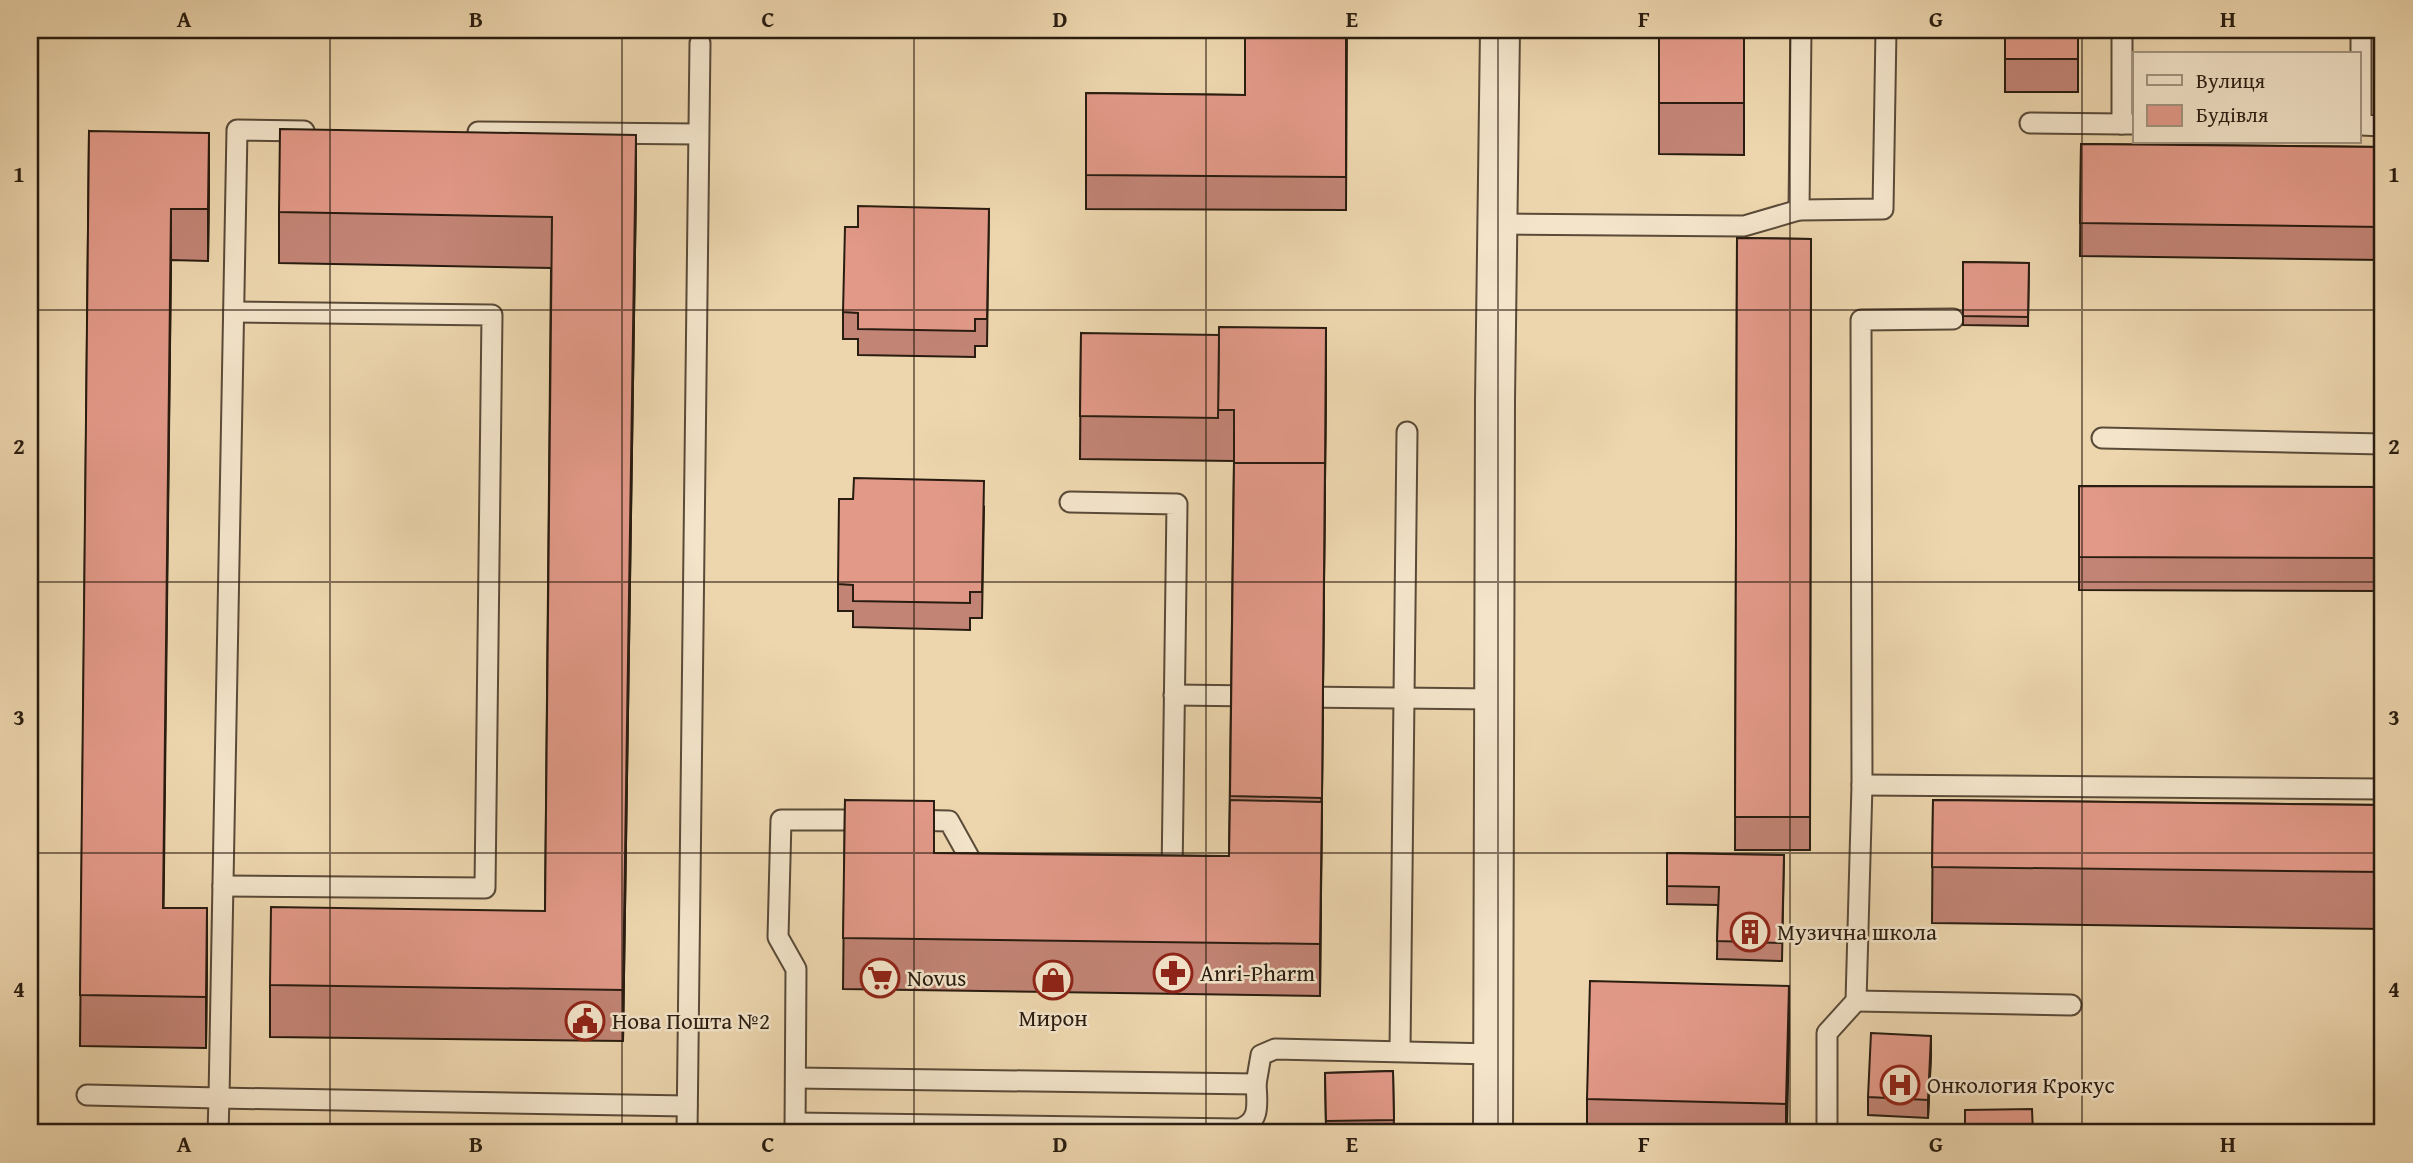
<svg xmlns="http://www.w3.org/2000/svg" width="2413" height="1163" font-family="'Gentium Book Plus',serif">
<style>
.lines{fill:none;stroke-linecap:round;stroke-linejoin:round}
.lane-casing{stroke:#5a4a38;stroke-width:23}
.street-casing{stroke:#5a4a38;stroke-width:42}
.lane{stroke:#f3e4ca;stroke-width:19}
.street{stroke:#f3e4ca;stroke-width:38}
.wall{fill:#c28475;stroke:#291c10;stroke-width:2}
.shaded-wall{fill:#9e6b5f;stroke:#291c10;stroke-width:2}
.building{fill:#e29988;stroke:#291c10;stroke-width:2}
.grid{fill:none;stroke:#291c10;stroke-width:2;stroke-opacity:0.55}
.labels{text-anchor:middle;stroke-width:5;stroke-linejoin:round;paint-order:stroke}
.poi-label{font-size:23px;fill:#291c10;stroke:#f3e4ca;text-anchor:start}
.neatline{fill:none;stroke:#291c10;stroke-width:2.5}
.grid-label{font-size:23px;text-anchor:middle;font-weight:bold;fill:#291c10}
</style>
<rect width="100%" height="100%" fill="#edd6ae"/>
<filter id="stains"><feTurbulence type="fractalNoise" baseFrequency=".00286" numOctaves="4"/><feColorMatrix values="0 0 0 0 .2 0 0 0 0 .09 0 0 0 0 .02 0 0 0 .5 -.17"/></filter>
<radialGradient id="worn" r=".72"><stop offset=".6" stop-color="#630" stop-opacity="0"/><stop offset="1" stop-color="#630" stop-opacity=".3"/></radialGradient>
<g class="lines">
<defs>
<g id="lane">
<path d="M 2122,30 L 2122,124 L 2135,124"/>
<path d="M 2361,30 L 2361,125 L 2383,126"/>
<path d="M 2030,123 L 2122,124"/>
<path d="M 478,132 L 697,134"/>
<path d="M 1799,210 L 1801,30"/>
<path d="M 1498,224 L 1744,226 L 1799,210 L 1883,209 L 1886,30"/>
<path d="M 2102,438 L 2383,444"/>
<path d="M 1070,502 L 1177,504 L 1172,876 L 1169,876"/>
<path d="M 1174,695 L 1257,696"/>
<path d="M 1298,697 L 1495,699"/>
<path d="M 1862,785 L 2383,789"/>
<path d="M 908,820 L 949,821 L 979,875"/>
<path d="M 223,886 L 485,888 L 492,315 L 234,312"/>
<path d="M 1856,1001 L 2071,1005"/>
<path d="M 1400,1051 L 1407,432"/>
<path d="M 796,1078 L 1256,1084 L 1261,1055 L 1275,1049 L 1493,1054"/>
<path d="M 87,1095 L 219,1098 L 237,130 L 304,131"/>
<path d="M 796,1123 L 1239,1129 C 1261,1122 1257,1103 1256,1084"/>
<path d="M 218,1133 L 219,1098 L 687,1106"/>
<path d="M 687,1133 L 700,43"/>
<path d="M 795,1133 L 796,969 L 778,937 L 781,820 L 871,820"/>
<path d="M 1827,1133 L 1827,1033 L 1856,1001 L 1862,785 L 1861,320 L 1953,319"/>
</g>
<path id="street" d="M 1493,1133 L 1495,400 L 1500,30"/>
</defs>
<use href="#lane" class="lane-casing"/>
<use href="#street" class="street-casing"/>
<use href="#lane" class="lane"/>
<use href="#street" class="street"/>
</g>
<g class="wall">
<path d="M 1347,30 L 1346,210 L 1086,209 L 1086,93 L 1245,95 Z"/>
<path d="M 1659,30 L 1744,30 L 1744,155 L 1659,154 Z"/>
<rect x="2005" y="30" width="73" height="62"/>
<path d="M 89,131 L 209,184 L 208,261 L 171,260 L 163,908 L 207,960 L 206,1048 L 80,1046 Z"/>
<path d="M 2081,144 L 2383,147 L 2383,260 L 2080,256 Z"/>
<path d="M 636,186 L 623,1041 L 270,1037 L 270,985 L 545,911 L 551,268 L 279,263 L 279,212 Z"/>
<path d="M 989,209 L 987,346 L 975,346 L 975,357 L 858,355 L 858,339 L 843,339 L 843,312 L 858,227 Z"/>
<path d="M 1737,238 L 1811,239 L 1810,850 L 1735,850 Z"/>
<path d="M 1963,262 L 2029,263 L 2028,326 L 1963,325 Z"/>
<path d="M 1081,333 L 1326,379 L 1320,996 L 843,989 L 845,800 L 934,853 L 1229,856 L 1234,461 L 1080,459 Z"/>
<path d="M 2079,486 L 2383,487 L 2383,591 L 2079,590 Z"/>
<path d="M 984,507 L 982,618 L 970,618 L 970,630 L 853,627 L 853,611 L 838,611 L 838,584 Z"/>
<path d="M 1933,800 L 2383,805 L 2383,929 L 1932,923 Z"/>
<path d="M 1667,853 L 1784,855 L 1782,961 L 1717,959 L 1718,905 L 1667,904 Z"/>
<path d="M 1789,1029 L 1787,1133 L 1587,1133 L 1587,1099 Z"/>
<path d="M 1931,1054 L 1928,1118 L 1868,1115 L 1868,1097 Z"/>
<path d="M 1393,1071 L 1394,1133 L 1326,1133 L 1325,1073 Z"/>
</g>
<g class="shaded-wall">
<path d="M 209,133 L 209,184 L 208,261 L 208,209 Z"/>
<path d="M 636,135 L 636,186 L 623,1041 L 623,990 Z"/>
<path d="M 171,209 L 171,260 L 163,959 L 163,908 Z"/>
<path d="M 1326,328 L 1326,379 L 1320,996 L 1320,944 Z"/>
<path d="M 207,908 L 207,960 L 206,1048 L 206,997 Z"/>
<path d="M 1789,986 L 1789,1029 L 1786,1133 L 1786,1104 Z"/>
<path d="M 1931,1036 L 1931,1054 L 1928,1118 L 1928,1100 Z"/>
</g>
<g class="building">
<path d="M 1245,30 L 1346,30 L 1346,177 L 1086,175 L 1086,93 L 1245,95 Z"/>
<rect x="1659" y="30" width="85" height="73"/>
<rect x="2005" y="30" width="73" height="29"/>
<path d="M 280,129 L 636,135 L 623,990 L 270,985 L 271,907 L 545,911 L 552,217 L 279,212 Z"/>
<path d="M 89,131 L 209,133 L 208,209 L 171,209 L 163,908 L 207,908 L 206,997 L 80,995 Z"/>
<path d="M 2081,144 L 2383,147 L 2383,227 L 2080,223 Z"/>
<path d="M 858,206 L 989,209 L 987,319 L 975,319 L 975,331 L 858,329 L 858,313 L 843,312 L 845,227 L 858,227 Z"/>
<path d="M 1737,238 L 1811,239 L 1810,817 L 1735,817 Z"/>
<path d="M 1963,262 L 2029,263 L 2028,317 L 1963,316 Z"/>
<path d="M 1219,327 L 1326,328 L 1325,467 L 1325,463 L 1234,463 L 1234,410 L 1218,410 Z"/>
<path d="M 1081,333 L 1219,335 L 1218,418 L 1080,416 Z"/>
<path d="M 1234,463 L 1325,463 L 1322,798 L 1230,796 Z"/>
<path d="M 854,478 L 984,481 L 982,592 L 970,592 L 970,603 L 853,601 L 853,585 L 838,584 L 839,499 L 853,499 Z"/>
<path d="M 2079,486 L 2383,487 L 2383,558 L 2079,557 Z"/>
<path d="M 845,800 L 934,801 L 934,853 L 1205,856 L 1229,856 L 1230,800 L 1322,802 L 1320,944 L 843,938 Z"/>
<path d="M 1933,800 L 2383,805 L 2383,872 L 1932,867 Z"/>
<path d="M 1667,853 L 1784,855 L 1782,943 L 1717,941 L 1719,887 L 1667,886 Z"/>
<path d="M 1590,981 L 1789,986 L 1786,1104 L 1587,1099 Z"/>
<path d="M 1871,1033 L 1931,1036 L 1928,1100 L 1868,1097 Z"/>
<path d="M 1393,1071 L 1394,1120 L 1326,1121 L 1325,1073 Z"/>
<path d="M 2032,1109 L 2033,1133 L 1965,1133 L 1965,1110 Z"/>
</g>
<path class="grid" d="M 330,30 L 330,1133M 622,30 L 622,1133M 914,30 L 914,1133M 1206,30 L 1206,1133M 1498,30 L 1498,1133M 1790,30 L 1790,1133M 2082,30 L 2082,1133M 30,310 L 2383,310M 30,582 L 2383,582M 30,853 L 2383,853"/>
<defs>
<symbol id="building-ring" viewBox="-11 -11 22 22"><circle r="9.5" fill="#f3e4ca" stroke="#8f2418" stroke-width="1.5"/><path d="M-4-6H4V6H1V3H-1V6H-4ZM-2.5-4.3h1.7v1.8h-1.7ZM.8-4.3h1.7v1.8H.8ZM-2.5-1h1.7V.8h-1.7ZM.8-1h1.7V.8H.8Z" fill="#8f2418"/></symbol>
<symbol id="pharmacy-ring" viewBox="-11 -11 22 22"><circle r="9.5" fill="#f3e4ca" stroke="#8f2418" stroke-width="1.5"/><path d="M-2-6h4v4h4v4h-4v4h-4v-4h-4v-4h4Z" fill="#8f2418"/></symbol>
<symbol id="supermarket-ring" viewBox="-11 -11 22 22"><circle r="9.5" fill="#f3e4ca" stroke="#8f2418" stroke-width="1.5"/><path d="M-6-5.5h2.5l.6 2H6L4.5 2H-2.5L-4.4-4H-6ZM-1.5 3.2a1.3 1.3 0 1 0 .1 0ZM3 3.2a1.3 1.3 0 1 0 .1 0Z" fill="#8f2418"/></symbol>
<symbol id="shop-ring" viewBox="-11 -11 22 22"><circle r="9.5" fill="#f3e4ca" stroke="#8f2418" stroke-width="1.5"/><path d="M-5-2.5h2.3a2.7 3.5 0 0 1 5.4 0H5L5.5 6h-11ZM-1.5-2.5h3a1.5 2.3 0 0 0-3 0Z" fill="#8f2418"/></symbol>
<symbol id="civic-ring" viewBox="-11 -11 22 22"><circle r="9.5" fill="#f3e4ca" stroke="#8f2418" stroke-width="1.5"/><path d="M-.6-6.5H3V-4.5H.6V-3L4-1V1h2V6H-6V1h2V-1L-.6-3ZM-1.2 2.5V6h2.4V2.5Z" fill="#8f2418"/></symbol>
<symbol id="hospital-ring" viewBox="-11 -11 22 22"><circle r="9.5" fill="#f3e4ca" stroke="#8f2418" stroke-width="1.5"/><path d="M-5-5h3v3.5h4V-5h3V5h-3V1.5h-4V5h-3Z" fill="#8f2418"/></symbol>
</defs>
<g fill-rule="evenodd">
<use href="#building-ring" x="1728" y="910" width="44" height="44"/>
<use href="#pharmacy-ring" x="1151" y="951" width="44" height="44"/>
<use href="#supermarket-ring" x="858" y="956" width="44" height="44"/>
<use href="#shop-ring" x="1031" y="958" width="44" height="44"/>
<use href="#civic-ring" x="563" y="999" width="44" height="44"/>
<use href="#hospital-ring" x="1878" y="1063" width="44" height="44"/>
</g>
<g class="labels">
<g class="poi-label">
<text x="1777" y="940">Музична школа</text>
<text x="1200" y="981">Anri-Pharm</text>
<text x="907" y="986">Novus</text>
<text x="1053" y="1026" text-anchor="middle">Мирон</text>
<text x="612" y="1029">Нова Пошта №2</text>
<text x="1927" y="1093">Онкология Крокус</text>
</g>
</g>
<rect width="2413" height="1163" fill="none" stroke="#edd6ae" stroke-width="77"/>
<rect x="2133" y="52" width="228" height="91" fill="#f3e4ca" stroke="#a29480" stroke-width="2"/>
<rect x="2147" y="75" width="35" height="10" fill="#f3e4ca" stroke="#a29480" stroke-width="2"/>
<text x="2196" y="88" font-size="21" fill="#291c10">Вулиця</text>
<rect x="2147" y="105" width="35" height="21" fill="#e29988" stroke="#a29480" stroke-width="2"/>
<text x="2196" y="122" font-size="21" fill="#291c10">Будівля</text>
<rect x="38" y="38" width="2336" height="1086" class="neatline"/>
<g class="grid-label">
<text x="184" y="27">A</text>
<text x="476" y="27">B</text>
<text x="768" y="27">C</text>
<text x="1060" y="27">D</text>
<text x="1352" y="27">E</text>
<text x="1644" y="27">F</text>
<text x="1936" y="27">G</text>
<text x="2228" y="27">H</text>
<text x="19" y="182">1</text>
<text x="2394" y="182">1</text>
<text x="19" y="454">2</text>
<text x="2394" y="454">2</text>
<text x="19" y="725">3</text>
<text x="2394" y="725">3</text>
<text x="19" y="997">4</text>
<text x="2394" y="997">4</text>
<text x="184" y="1152">A</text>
<text x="476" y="1152">B</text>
<text x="768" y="1152">C</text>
<text x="1060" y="1152">D</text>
<text x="1352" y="1152">E</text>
<text x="1644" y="1152">F</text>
<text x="1936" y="1152">G</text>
<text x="2228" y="1152">H</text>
</g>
<rect width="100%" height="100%" filter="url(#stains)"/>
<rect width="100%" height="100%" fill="url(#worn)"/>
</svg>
